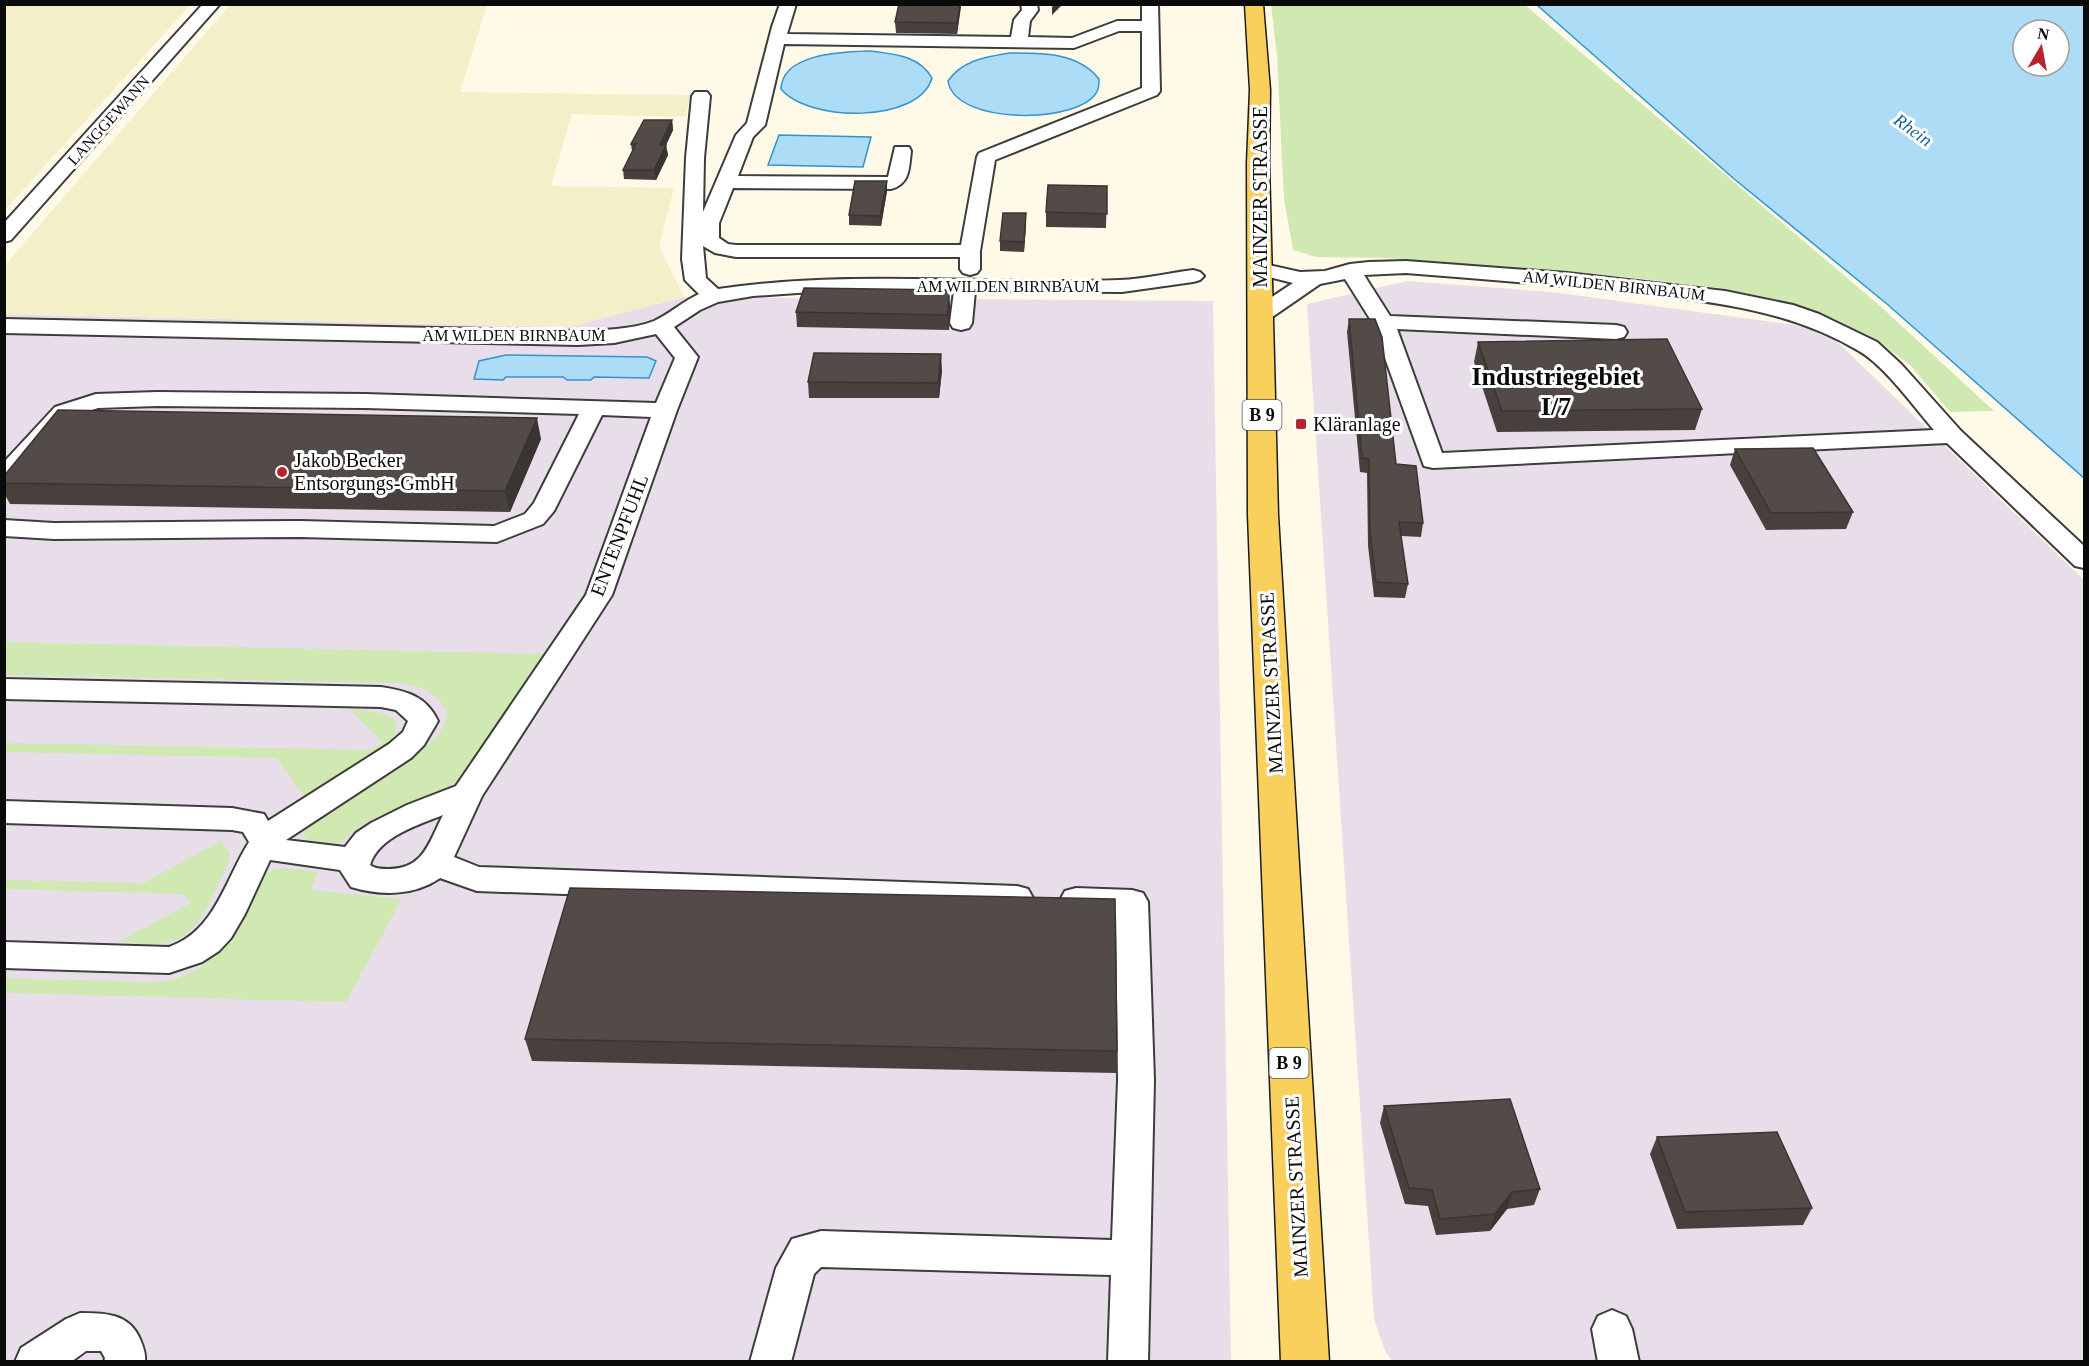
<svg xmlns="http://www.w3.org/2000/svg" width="2089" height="1366" font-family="'Times New Roman',serif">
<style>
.industrial{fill:#e8deea}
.farmland{fill:#f4efc9}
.green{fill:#d0e8b2}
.water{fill:#acdcf6;stroke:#3393ce;stroke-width:1.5;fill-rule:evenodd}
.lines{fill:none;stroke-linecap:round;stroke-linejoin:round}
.minor-casing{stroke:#3d3d3d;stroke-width:4}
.major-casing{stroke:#1b1b1b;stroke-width:3}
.minor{fill:#fff;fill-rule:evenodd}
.major{fill:#fad05d;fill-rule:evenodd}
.wall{fill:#47403d}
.shaded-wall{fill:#3a3432}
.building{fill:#534b47;stroke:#3a3432;stroke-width:1.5}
.poi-dot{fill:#ba222d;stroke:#fff;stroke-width:2}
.labels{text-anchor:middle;stroke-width:6;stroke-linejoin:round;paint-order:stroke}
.far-street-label{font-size:16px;fill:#0a0a0a;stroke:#fff}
.far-water-label{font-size:18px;font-style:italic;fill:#14639c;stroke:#fff}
.shield{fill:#fff;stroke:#545454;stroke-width:1.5}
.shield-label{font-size:18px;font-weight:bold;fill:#0a0a0a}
.street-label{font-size:20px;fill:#0a0a0a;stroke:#fff}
.poi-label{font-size:20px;fill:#0a0a0a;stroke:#fff;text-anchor:start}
.district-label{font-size:26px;font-weight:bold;fill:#0a0a0a;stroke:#fff}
</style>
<rect width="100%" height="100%" fill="#fffae8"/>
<g class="industrial">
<path d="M 1407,281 L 1552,292 L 1824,329 L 2084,580 L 2084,1361 L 1392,1361 L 1385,1351 L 1374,1319 L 1307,304 Z"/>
<path d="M 684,297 L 1213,301 L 1231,1361 L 5,1362 L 5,314 L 568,327 Z"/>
</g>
<g class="farmland">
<path d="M 5,4 L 190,5 L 5,210 L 4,5 Z"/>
<path d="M 230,5 L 487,5 L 460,92 L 690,95 L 686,117 L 572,114 L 551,186 L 674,188 L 659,246 L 684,297 L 569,327 L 5,314 L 5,265 Z"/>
</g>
<g class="green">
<path d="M 1271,5 L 1525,5 L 1879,305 L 1994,411 L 1950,412 L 1911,366 L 1878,341 L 1841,323 L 1779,300 L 1720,288 L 1626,277 L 1386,258 L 1316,257 L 1293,250 L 1284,199 L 1277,56 Z"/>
<path d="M 5,642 L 546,654 C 523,690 484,764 450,786 C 424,803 392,808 366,823 C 346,834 333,859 307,842 L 304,833 L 307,826 L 420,751 L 439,735 L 445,723 L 447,710 C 432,690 422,686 397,683 L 5,675 Z"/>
<path d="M 350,709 C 376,711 418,714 384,747 L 305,797 L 276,758 L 5,752 L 5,743 L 369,750 L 383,743 Z"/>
<path d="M 221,841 L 230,853 L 229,861 C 215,889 201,938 165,943 C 150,945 134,943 118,942 L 191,903 L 183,894 L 5,889 L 5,880 L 143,883 Z"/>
<path d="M 287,868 L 318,872 L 311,890 L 402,899 L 346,1002 L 5,993 L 5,978 L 148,982 L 167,981 L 183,976 L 201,967 L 225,945 L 256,879 L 274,869 Z"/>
</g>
<g class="water">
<path d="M 1537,5 L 2084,5 L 2084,478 L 1887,304 L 1733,178 ZM 2023,30 L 2059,30 L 2059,66 L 2023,66 Z"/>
<path d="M 870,51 C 893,54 919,55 932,78 C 919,124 808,122 781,89 C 782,53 843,52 870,51 Z"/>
<path d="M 1010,53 C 1041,53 1078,52 1099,79 C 1099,83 1099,86 1098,89 C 1087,124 955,127 948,81 C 962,60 986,57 1010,53 Z"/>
<path d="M 779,135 L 871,137 L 863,167 L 768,165 Z"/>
<path d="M 506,355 L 647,357 L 656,361 L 649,378 L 594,377 L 591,380 L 567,380 L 563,377 L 506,377 L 503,380 L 474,379 L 479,361 Z"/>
</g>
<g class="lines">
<defs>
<g id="minor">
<path d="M 203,4 L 220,4 L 11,240 L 4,242 L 4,223 Z"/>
<path d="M 780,4 L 796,4 L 787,34 L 1011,37 L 1014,20 L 1022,10 L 1021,4 L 1037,4 L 1038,10 L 1030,21 L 1028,37 L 1072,38 L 1117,21 L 1142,21 L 1142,4 L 1158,4 L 1160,91 L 1157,95 L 995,160 L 980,251 L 980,269 L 977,273 L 970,275 L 963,273 L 960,269 L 960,257 L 736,257 L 715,253 L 703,246 L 706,278 L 718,289 C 852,269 986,285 1120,280 C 1144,279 1169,273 1193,270 L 1200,272 L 1204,276 L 1200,280 L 1193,282 L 1122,292 L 975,291 L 972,323 L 969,328 L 961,330 L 953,328 L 950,323 L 954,291 L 840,290 L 753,296 L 718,302 L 700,310 L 674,327 L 698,357 L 677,410 L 612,595 L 482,796 L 454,857 L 479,867 L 1017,886 L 1028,889 L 1033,898 L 1028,907 L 1017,910 L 477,891 L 440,878 C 414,896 381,896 351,887 L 340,870 L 270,860 L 245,914 L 231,938 L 219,951 L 202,962 L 169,973 L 4,968 L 4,942 L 169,947 C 215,931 225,880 249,842 L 243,832 L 232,830 L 4,823 L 4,801 L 232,808 L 264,814 L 268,821 L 389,744 L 403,732 L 408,721 L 396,710 L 381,707 L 4,699 L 4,679 L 381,687 C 407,691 426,696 438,721 L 424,745 L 411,758 L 286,840 L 345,847 L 356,833 L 371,823 L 407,805 L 456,786 L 586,595 L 651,417 L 602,415 L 554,511 L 543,524 L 497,542 L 300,537 L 54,539 L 4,536 L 4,520 L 54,523 L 300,521 L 494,526 L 525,514 L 534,503 L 579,414 L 365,408 L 157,406 L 98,408 L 71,417 L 13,483 L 4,485 L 4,462 L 55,407 L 96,394 L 157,392 L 365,394 L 656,403 L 675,358 L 656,334 L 614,343 L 578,345 L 4,333 L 4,319 L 578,331 C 602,330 631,330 654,321 C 670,314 683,301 699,294 L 685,280 L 682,259 L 686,158 L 692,96 L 695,92 L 707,92 L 710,96 L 704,158 L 703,212 L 736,135 L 747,123 L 772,27 ZM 1119,31 L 1142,31 L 1142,88 L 979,153 L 977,157 L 961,245 L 736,245 L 728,244 L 719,238 L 719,223 L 733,188 L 891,189 C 910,184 909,168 911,151 L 909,147 L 895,147 L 888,177 L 738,176 L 753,137 L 765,125 L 784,44 L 1074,48 ZM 443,815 C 429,842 424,869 389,869 C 382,869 375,869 370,865 C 378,837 418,825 443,815 Z"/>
<path d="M 1406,261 L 1567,273 L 1725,291 L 1793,305 L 1819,314 L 1877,342 L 1901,364 L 1961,431 L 2084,546 L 2084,568 L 2075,566 L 1947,443 L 1433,468 L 1424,466 L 1372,322 L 1345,279 L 1320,284 L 1268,320 L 1260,322 L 1252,320 L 1249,315 L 1252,310 L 1293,283 L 1253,273 L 1250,269 L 1253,265 L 1260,263 L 1300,272 L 1325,271 L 1350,264 L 1369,262 ZM 1406,273 C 1483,279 1560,285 1637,293 C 1715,302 1790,310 1859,351 C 1885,366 1914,407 1934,430 L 1442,453 L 1397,329 L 1616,339 L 1624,337 L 1627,332 L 1624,327 L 1616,325 L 1390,316 L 1364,275 Z"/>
<path d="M 1076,888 L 1132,890 L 1143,893 L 1148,902 L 1154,1080 L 1148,1362 L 1108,1362 L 1111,1275 L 821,1267 L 814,1274 L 791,1362 L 750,1362 L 776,1268 L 792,1239 L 821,1231 L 1112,1240 L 1118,1080 L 1116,914 L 1076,912 L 1065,909 L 1060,900 L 1065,891 Z"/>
<path d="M 1612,1310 L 1626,1316 L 1632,1329 L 1639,1362 L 1598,1362 L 1592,1329 L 1598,1316 Z"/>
<path d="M 80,1313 C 104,1313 129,1313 140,1339 C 143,1346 146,1354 145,1362 L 104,1362 L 105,1358 L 101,1351 L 86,1351 L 71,1362 L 15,1362 L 21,1348 L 66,1319 Z"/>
</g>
<path id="major" d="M 1245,4 L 1263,4 L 1270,90 L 1269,163 L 1278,515 L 1329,1362 L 1281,1362 L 1248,515 L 1247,163 L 1250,90 Z"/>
</defs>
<use href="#minor" class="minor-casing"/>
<use href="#major" class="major-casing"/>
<use href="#minor" class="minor"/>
<use href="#major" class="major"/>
</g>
<g class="wall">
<path d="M 899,4 L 961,4 L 957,34 L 896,33 L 895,22 Z"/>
<path d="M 672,120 L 673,130 L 666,145 L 668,155 L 656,180 L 624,179 L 623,170 L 632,151 L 631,144 Z"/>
<path d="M 887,181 L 887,191 L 881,226 L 849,225 L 849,215 Z"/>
<path d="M 1107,186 L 1106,228 L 1046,227 L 1046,212 Z"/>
<path d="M 1026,223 L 1024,252 L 1000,251 L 1000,241 Z"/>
<path d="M 950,305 L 949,330 L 797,327 L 796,312 Z"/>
<path d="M 1349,319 L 1396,464 L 1423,523 L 1421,537 L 1401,536 L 1408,584 L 1405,598 L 1374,597 L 1368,546 L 1367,473 L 1360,472 L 1347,332 Z"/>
<path d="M 1478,342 L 1702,409 L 1695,430 L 1497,432 L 1474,362 Z"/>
<path d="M 942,370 L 939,398 L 809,398 L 808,382 Z"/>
<path d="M 541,439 L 510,512 L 10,504 L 4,493 L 4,476 Z"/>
<path d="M 1735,449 L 1853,512 L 1846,529 L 1766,530 L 1730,465 Z"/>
<path d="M 525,1039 L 1117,1051 L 1116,1073 L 532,1061 Z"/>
<path d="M 1384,1106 L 1540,1189 L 1534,1205 L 1507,1209 L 1490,1231 L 1436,1235 L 1428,1206 L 1405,1204 L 1380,1123 Z"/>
<path d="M 1657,1137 L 1812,1208 L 1803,1225 L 1677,1229 L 1650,1154 Z"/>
</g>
<g class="shaded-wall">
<path d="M 960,4 L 961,4 L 961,7 L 957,34 L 957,23 Z"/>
<path d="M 1055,4 L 1063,4 L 1052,15 L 1052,7 Z"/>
<path d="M 672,120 L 673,130 L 666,145 L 668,155 L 656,180 L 654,170 L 660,145 Z"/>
<path d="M 887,181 L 887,191 L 881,226 L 880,216 Z"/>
<path d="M 1026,213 L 1026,223 L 1024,252 L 1024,242 Z"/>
<path d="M 949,290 L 950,305 L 949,330 L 948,315 Z"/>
<path d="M 941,354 L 942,370 L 939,398 L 938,383 Z"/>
<path d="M 537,418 L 541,439 L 510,512 L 505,491 Z"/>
<path d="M 1512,1192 L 1507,1209 L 1490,1231 L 1495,1214 Z"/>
</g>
<g class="building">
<path d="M 899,4 L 960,4 L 957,23 L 895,22 Z"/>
<path d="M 644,120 L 672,120 L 660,145 L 666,145 L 654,170 L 623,170 L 636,144 L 631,144 Z"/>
<path d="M 855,181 L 887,181 L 880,216 L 849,215 Z"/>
<path d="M 1048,185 L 1107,186 L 1107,214 L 1046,212 Z"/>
<path d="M 1003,213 L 1026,213 L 1024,242 L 1000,241 Z"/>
<path d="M 804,288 L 949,290 L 948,315 L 796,312 Z"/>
<path d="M 1349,319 L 1375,319 L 1382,337 L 1396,464 L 1416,466 L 1423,523 L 1399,522 L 1408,584 L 1376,582 L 1370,532 L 1369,459 L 1362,458 Z"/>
<path d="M 1667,339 L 1702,409 L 1502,411 L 1478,342 Z"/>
<path d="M 814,353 L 941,354 L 938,383 L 808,382 Z"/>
<path d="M 58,410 L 537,418 L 505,491 L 4,483 L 4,476 Z"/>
<path d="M 1813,448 L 1853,512 L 1771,513 L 1735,449 Z"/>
<path d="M 570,888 L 1115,899 L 1117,1051 L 525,1039 Z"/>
<path d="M 1510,1099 L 1540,1189 L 1512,1192 L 1495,1214 L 1440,1219 L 1432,1190 L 1409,1188 L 1384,1106 Z"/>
<path d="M 1777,1132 L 1812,1208 L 1685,1212 L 1657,1137 Z"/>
</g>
<g class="poi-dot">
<rect x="1295" y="418" width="12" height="12" rx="3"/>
<circle cx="282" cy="472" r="6"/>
</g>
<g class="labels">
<g class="far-street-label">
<text transform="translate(108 120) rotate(-48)" y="6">LANGGEWANN</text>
<text transform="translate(1614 285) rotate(6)" y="6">AM WILDEN BIRNBAUM</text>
<text x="1008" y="292">AM WILDEN BIRNBAUM</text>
<text x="514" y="341">AM WILDEN BIRNBAUM</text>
</g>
<g class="far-water-label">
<text transform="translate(1913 130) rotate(36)" y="6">Rhein</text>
</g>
<g class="shield">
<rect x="1242.5" y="400" width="39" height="30" rx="4.5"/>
<rect x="1269.5" y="1048" width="39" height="30" rx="4.5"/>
</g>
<g class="shield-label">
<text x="1262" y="421">B 9</text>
<text x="1289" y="1069">B 9</text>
</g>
<g class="street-label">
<text transform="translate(1260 197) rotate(-90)" y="7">MAINZER STRASSE</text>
<text transform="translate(619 535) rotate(-69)" y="7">ENTENPFUHL</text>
<text transform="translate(1271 683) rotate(-93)" y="7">MAINZER STRASSE</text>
<text transform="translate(1296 1187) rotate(-93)" y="7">MAINZER STRASSE</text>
</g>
<g class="poi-label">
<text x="1313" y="431">Kläranlage</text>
<text x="294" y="467">Jakob Becker<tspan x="294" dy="23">Entsorgungs-GmbH</tspan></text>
</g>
<g class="district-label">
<text x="1556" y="385">Industriegebiet<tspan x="1556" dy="30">I/7</tspan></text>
</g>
</g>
<rect width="2089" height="1366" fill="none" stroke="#0a0a0a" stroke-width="12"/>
<g transform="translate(2041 48) rotate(10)"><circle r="28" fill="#ffffff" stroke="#9d9d9d" stroke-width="1.5"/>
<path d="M0-4.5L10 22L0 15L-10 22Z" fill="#ba222d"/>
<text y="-9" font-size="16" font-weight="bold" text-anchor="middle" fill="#0a0a0a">N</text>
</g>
</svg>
